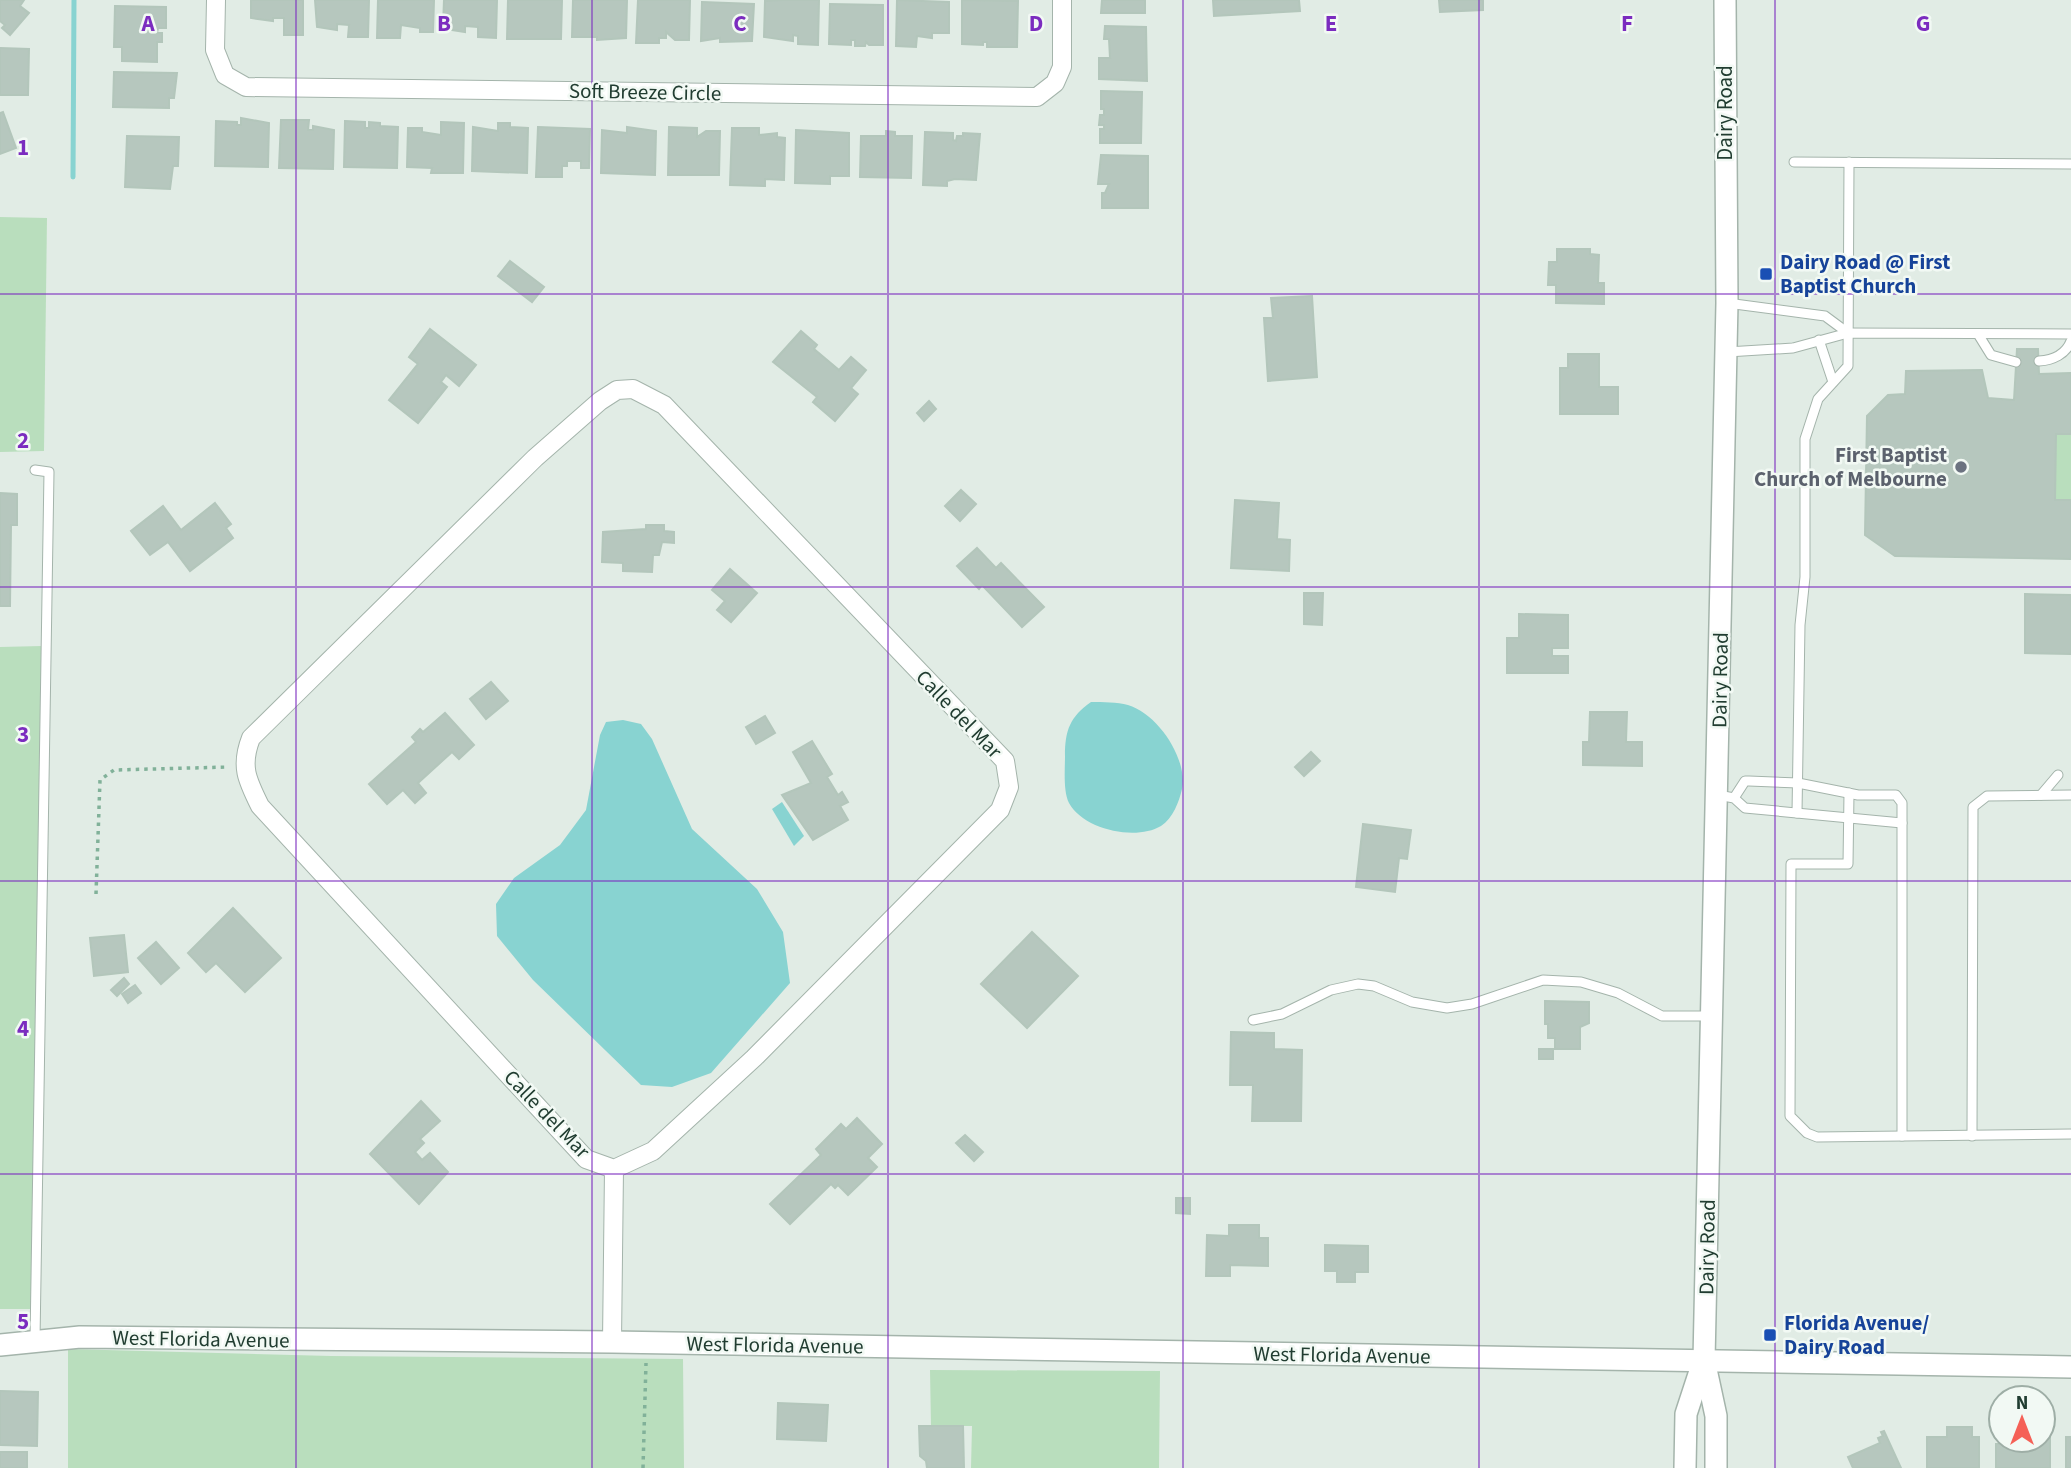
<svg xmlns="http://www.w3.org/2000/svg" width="2071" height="1468" font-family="'Source Sans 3',sans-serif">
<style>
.green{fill:#b9debd}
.water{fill:#88d3d1}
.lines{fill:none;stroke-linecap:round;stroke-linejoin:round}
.stream{stroke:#88d3d1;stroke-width:5}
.building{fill:#b6c7be;stroke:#b3c6bb;stroke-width:2}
.service-casing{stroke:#a4b4ab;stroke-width:11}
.minor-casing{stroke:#a4b4ab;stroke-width:20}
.tertiary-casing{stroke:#a4b4ab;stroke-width:24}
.path{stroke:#81b199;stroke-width:3.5;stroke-dasharray:3.5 5;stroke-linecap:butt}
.service{stroke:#fff;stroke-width:9}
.minor{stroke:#fff;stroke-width:18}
.tertiary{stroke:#fff;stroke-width:21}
.grid{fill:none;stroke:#7b2cbf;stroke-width:2;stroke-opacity:0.55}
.transit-dot{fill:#1a4fb4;stroke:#f2f9f4;stroke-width:2.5}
.worship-dot{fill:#6b7280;stroke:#f2f9f4;stroke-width:2.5}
.labels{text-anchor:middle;stroke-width:5;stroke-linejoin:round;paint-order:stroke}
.street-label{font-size:21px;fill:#213d31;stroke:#f2f9f4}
.transit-label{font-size:21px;font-weight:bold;fill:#164399;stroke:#f2f9f4;text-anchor:start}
.worship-label{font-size:21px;font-weight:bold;fill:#5b616d;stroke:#f2f9f4;text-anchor:end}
.grid-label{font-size:23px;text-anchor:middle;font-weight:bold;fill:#7b2cbf;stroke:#f2f9f4;stroke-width:5;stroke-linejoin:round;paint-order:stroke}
</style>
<rect width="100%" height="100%" fill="#e1ece5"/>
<g class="green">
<path d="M 0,217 L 47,218 L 44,451 L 0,452 Z"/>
<path d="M 2056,434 L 2071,434 L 2071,500 L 2055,500 Z"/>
<path d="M 42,646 L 34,1309 L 0,1309 L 0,647 Z"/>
<path d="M 68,1349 L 331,1356 L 683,1359 L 684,1468 L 68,1468 Z"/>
<path d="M 930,1370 L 1160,1371 L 1159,1468 L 971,1468 L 972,1426 L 931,1426 Z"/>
</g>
<g class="water">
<path d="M 1091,702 C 1103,702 1117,702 1128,705 C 1158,714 1188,759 1182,789 C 1179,802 1173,818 1161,826 C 1136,841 1084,830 1069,803 C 1063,791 1065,769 1065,756 C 1065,730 1070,717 1091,702 Z"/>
<path d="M 623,720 L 641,724 L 652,739 L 692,829 L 757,889 L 783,932 L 790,983 L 711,1073 L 672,1087 L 641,1085 L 533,980 L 497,936 L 496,904 L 514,878 L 560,845 L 586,810 L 600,735 L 606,722 Z"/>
<path d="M 782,802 L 804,836 L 794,846 L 772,809 Z"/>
</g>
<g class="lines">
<path class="stream" d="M 73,177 L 74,0"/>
</g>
<g class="building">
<path d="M 0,0 L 24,0 L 20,6 L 29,13 L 10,35 L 2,28 L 5,25 L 0,21 Z"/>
<path d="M 251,0 L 303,0 L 303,35 L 284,35 L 284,18 L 273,18 L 273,21 L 251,18 Z"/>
<path d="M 315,0 L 369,0 L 368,37 L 348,37 L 349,25 L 337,24 L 337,30 L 317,27 Z"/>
<path d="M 378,0 L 434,0 L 433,32 L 420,32 L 420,28 L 401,25 L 400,38 L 377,38 Z"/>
<path d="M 444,0 L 497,0 L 496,38 L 478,37 L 478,27 L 465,26 L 465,32 L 446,29 L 443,26 Z"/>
<path d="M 508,0 L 562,0 L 561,39 L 507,39 Z"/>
<path d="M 573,0 L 627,0 L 626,38 L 597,40 L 597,37 L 572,37 Z"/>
<path d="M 638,0 L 690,0 L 689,40 L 675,40 L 666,32 L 666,38 L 659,38 L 659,43 L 636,43 Z"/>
<path d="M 782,0 L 819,0 L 818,45 L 798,44 L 798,36 L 793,35 L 793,41 L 764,37 L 765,1 Z"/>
<path d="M 897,0 L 949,2 L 949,33 L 932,33 L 932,38 L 917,36 L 916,47 L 896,46 Z"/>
<path d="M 962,0 L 1018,1 L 1017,47 L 987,47 L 987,42 L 983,42 L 983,45 L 962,44 Z"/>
<path d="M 1102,0 L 1145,0 L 1145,13 L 1101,13 Z"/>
<path d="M 1213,0 L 1299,0 L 1300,11 L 1214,16 Z"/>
<path d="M 1439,0 L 1483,0 L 1483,10 L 1440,12 Z"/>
<path d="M 702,2 L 754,4 L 752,41 L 720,42 L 720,38 L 701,41 Z"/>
<path d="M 830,4 L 883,5 L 883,45 L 869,45 L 866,42 L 865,46 L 855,46 L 855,40 L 851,40 L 851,45 L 829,44 Z"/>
<path d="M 115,6 L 166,7 L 166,28 L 158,28 L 157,33 L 162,33 L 162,42 L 157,42 L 157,62 L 122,61 L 122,47 L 114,47 Z"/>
<path d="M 1105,26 L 1146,27 L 1147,81 L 1099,79 L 1099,58 L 1110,58 L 1109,39 L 1104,39 Z"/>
<path d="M 0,48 L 29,49 L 28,95 L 0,95 Z"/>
<path d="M 114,72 L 177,73 L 174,98 L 169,98 L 169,108 L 113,107 Z"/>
<path d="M 1101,91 L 1142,92 L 1141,143 L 1100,143 L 1100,129 L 1104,129 L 1104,125 L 1099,125 L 1100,115 L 1104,115 L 1104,109 L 1101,109 Z"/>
<path d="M 3,112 L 16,148 L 0,154 L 0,113 Z"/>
<path d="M 241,118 L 269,123 L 268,167 L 215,166 L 216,121 L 237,122 L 237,125 L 241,125 Z"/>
<path d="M 281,120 L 309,120 L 308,130 L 313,130 L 313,126 L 334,130 L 333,169 L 279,168 Z"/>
<path d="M 345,121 L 365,122 L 365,128 L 369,128 L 369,122 L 380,123 L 380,126 L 398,127 L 397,168 L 344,167 Z"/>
<path d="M 441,122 L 464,123 L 463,173 L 431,173 L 432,168 L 407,167 L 408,128 L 422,128 L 422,132 L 441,135 Z"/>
<path d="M 498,123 L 510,123 L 510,127 L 528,128 L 527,173 L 472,171 L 473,127 L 498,131 Z"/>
<path d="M 538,127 L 590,129 L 589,168 L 581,168 L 581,161 L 567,161 L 567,166 L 562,166 L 562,177 L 536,177 Z"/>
<path d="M 627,127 L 656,131 L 655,175 L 601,173 L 602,130 L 627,133 Z"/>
<path d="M 669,127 L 697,128 L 697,137 L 706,131 L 720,131 L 719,175 L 668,175 Z"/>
<path d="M 732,128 L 759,128 L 759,135 L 777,133 L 777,137 L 785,138 L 784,180 L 765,179 L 765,186 L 730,185 Z"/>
<path d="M 796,130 L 849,133 L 849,176 L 830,176 L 830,184 L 795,183 Z"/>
<path d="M 886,131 L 895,132 L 895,136 L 912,136 L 911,178 L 860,177 L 861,136 L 886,136 Z"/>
<path d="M 925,132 L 953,133 L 953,140 L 956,141 L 957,136 L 963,136 L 963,133 L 980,134 L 976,180 L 955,179 L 947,181 L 947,186 L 923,185 Z"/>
<path d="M 127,136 L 179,137 L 178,166 L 173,166 L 170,189 L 125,187 Z"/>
<path d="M 1101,155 L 1148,156 L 1148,208 L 1102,208 L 1102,193 L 1105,193 L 1109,184 L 1098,184 Z"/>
<path d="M 1557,249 L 1590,249 L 1590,254 L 1599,255 L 1598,283 L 1604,283 L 1604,304 L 1556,303 L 1556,285 L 1548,285 L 1549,262 L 1557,262 Z"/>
<path d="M 510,261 L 544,287 L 532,302 L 498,276 Z"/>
<path d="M 1312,296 L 1317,377 L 1268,381 L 1264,318 L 1273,318 L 1271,298 Z"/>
<path d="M 430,329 L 476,365 L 459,386 L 446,375 L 441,382 L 447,387 L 418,423 L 389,400 L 418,364 L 409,357 Z"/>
<path d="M 801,331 L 817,345 L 814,349 L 839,370 L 851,357 L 866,370 L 851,388 L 858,394 L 835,421 L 813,402 L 817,397 L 773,362 Z"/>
<path d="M 2017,349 L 2038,349 L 2039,374 L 2071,373 L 2071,434 L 2056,434 L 2055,500 L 2071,500 L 2071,559 L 1895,556 L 1865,535 L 1867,416 L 1888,395 L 1905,394 L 1906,371 L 1982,370 L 1988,398 L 2014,400 Z"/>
<path d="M 1568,354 L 1599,354 L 1599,387 L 1618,387 L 1618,414 L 1560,414 L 1560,368 L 1568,368 Z"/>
<path d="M 929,401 L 936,409 L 924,421 L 917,413 Z"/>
<path d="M 961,490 L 976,504 L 960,521 L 945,506 Z"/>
<path d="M 0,493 L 17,494 L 17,525 L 11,525 L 10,606 L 0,606 Z"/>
<path d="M 1235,500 L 1279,503 L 1277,539 L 1290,540 L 1289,571 L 1231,568 Z"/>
<path d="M 215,503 L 231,524 L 226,528 L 233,538 L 190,571 L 168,542 L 150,555 L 131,531 L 163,506 L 181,530 Z"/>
<path d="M 646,525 L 664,525 L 664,531 L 674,532 L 674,543 L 662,542 L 659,555 L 653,555 L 652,572 L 623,571 L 623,563 L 602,562 L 603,532 L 646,529 Z"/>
<path d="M 977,548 L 996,568 L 1001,563 L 1044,607 L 1022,627 L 982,585 L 979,589 L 957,566 Z"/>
<path d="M 730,569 L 757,593 L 731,622 L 717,610 L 725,601 L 712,590 Z"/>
<path d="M 1304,593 L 1323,593 L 1322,625 L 1304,624 Z"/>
<path d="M 2025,594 L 2071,595 L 2071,654 L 2025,653 Z"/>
<path d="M 1519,614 L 1568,615 L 1568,648 L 1552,648 L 1552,656 L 1568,656 L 1568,673 L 1507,673 L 1507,638 L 1519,638 Z"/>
<path d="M 491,682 L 508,701 L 486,719 L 470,699 Z"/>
<path d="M 1590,712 L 1627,712 L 1626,742 L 1642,742 L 1642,766 L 1583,765 L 1583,742 L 1589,742 Z"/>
<path d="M 445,713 L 474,745 L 459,759 L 452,752 L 418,783 L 426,793 L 415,803 L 403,790 L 387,804 L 369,784 L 416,742 L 412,737 L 420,729 L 423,732 Z"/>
<path d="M 765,716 L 775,733 L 756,744 L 746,727 Z"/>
<path d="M 812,741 L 832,774 L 827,777 L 838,795 L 842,792 L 848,802 L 840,806 L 848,820 L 813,840 L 782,795 L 811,783 L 793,752 Z"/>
<path d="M 1311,752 L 1320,761 L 1304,776 L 1295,767 Z"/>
<path d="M 1363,824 L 1411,830 L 1407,859 L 1399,858 L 1395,892 L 1356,887 Z"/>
<path d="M 233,908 L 281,958 L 245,992 L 216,963 L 206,972 L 188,953 Z"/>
<path d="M 1032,932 L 1078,976 L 1027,1028 L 981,984 Z"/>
<path d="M 124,935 L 128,972 L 94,976 L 90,938 Z"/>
<path d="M 156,942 L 179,968 L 161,984 L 138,958 Z"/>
<path d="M 124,978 L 129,984 L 117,996 L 111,990 Z"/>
<path d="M 135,985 L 141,993 L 128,1003 L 122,994 Z"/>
<path d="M 1545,1001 L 1589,1002 L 1589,1023 L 1580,1027 L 1580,1049 L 1555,1049 L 1555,1038 L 1548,1038 L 1548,1024 L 1545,1024 Z"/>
<path d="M 1231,1032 L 1274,1033 L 1274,1049 L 1302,1050 L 1301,1121 L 1252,1121 L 1253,1085 L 1230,1085 Z"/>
<rect x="1539" y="1049" width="14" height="10"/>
<path d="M 421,1101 L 440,1121 L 420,1139 L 424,1143 L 415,1152 L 422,1160 L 430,1153 L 448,1172 L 419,1204 L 370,1154 Z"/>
<path d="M 857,1118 L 882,1144 L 868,1158 L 877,1167 L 848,1195 L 838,1185 L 835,1188 L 831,1184 L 790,1224 L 770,1204 L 821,1155 L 816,1149 L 841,1124 L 846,1129 Z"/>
<path d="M 965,1135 L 983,1152 L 974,1161 L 956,1143 Z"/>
<path d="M 1176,1198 L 1190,1198 L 1190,1214 L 1176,1213 Z"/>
<path d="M 1229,1225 L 1259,1225 L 1259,1238 L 1268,1238 L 1268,1266 L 1230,1265 L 1230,1276 L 1206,1276 L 1207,1235 L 1229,1236 Z"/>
<path d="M 1325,1245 L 1368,1246 L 1368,1272 L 1355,1272 L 1355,1282 L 1337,1282 L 1337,1271 L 1325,1271 Z"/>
<path d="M 0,1391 L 38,1392 L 37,1446 L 0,1445 Z"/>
<path d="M 778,1403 L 828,1405 L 826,1441 L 777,1439 Z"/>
<path d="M 919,1426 L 963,1426 L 964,1468 L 927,1468 L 926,1461 L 920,1456 Z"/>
<path d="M 1947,1427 L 1972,1427 L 1972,1437 L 1979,1437 L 1979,1468 L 1927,1468 L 1927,1437 L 1947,1437 Z"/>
<path d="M 1884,1431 L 1901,1468 L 1853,1468 L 1848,1457 L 1880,1443 L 1878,1438 L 1883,1436 L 1881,1432 Z"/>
<rect x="2066" y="1437" width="5" height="31"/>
<path d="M 2043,1438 L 2050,1438 L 2050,1468 L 1996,1468 L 1996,1444 L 2020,1444 L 2020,1440 Z"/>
<rect x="0" y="1452" width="27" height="16"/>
</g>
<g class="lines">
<defs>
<g id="service">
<path d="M 1794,162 L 2071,164"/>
<path d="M 1727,303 L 1825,316 L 1848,333"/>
<path d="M 1978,334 L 1991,355 L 2016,362"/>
<path d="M 1819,340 L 1833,382"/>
<path d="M 1727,352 L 1793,348 L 1848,333 L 2071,334"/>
<path d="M 2039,361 C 2053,360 2066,354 2071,341"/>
<path d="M 35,470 L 49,472 L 35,1340"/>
<path d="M 1849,793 L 1848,864 L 1791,864 L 1790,1116 L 1807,1133 L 1817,1137 L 2071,1134"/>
<path d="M 1718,795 L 1734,798 L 1745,808 L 1902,823"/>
<path d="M 2041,795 L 2058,775"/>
<path d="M 1734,798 L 1745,781 L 1749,781 L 1798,783 L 1858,795 L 1896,795 L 1902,803 L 1902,1136"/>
<path d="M 1797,813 L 1800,625 L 1805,577 L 1805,439 L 1818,399 L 1848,366 L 1849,162"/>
<path d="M 1253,1020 L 1282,1014 L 1331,990 L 1358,984 L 1374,986 L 1412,1002 L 1447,1008 L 1472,1004 L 1543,980 L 1581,982 L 1618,993 L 1662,1016 L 1711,1016"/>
<path d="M 1972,1136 L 1973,807 L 1987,796 L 2071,795"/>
</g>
<g id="minor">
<path d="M 216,0 L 215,50 L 225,75 L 246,87 L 1037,97 L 1055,83 L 1062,67 L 1062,0"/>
<path d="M 633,389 L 664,405 L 1005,761 L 1009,787 L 1000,810 L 754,1058 L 653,1151 L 614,1169 L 586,1159 L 260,806 C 247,780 240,766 251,738 L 535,458 L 600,401 L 617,390 Z"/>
<path d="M 612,1342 L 614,1169"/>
</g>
<g id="tertiary">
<path d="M 0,1345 L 80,1337 L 612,1342 L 2071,1367"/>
<path d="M 1685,1468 L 1686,1414 L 1703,1362"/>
<path d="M 1716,1468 L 1716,1416 L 1704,1360 L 1727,303 L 1725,0"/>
</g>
</defs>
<use href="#service" class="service-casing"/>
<use href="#minor" class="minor-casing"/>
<use href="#tertiary" class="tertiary-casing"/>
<g class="path">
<path d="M 96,894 L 100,780 L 114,770 L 229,767"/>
<path d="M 643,1468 L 646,1363"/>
</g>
<use href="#service" class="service"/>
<use href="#minor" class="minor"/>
<use href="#tertiary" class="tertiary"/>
</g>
<path class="grid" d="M 296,0 L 296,1468M 592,0 L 592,1468M 888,0 L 888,1468M 1183,0 L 1183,1468M 1479,0 L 1479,1468M 1775,0 L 1775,1468M 0,294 L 2071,294M 0,587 L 2071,587M 0,881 L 2071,881M 0,1174 L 2071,1174"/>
<g class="transit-dot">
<rect x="1759" y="267" width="14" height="14" rx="3.5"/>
<rect x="1763" y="1328" width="14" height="14" rx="3.5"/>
</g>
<circle class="worship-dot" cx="1961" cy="467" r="7"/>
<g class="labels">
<g class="street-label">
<text transform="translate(645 92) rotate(1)" y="7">Soft Breeze Circle</text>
<text transform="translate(1725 113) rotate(-90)" y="7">Dairy Road</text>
<text transform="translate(1720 680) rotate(-89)" y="7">Dairy Road</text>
<text transform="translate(959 714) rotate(46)" y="7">Calle del Mar</text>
<text transform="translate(547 1114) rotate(46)" y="7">Calle del Mar</text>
<text transform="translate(1707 1247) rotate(-89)" y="7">Dairy Road</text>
<text transform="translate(201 1339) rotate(1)" y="7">West Florida Avenue</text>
<text transform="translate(775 1345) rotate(1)" y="7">West Florida Avenue</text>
<text transform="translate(1342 1355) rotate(1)" y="7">West Florida Avenue</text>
</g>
<g class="transit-label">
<text x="1780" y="269">Dairy Road @ First<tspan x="1780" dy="24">Baptist Church</tspan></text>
<text x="1784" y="1330">Florida Avenue/<tspan x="1784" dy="24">Dairy Road</tspan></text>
</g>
<g class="worship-label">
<text x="1947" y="462">First Baptist<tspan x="1947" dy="24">Church of Melbourne</tspan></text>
</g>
</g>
<g class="grid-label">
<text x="148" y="31">A</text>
<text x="444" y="31">B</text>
<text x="740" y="31">C</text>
<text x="1036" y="31">D</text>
<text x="1331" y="31">E</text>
<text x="1627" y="31">F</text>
<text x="1923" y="31">G</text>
<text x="23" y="155">1</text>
<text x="23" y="448">2</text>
<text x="23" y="742">3</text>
<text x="23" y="1036">4</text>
<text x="23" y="1329">5</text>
</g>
<g transform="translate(2022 1419)"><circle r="33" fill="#f2f9f4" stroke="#9eaea6" stroke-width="2"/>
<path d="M0-5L12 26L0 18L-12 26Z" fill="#f56056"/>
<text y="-10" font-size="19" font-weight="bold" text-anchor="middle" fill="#213d31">N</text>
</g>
</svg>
